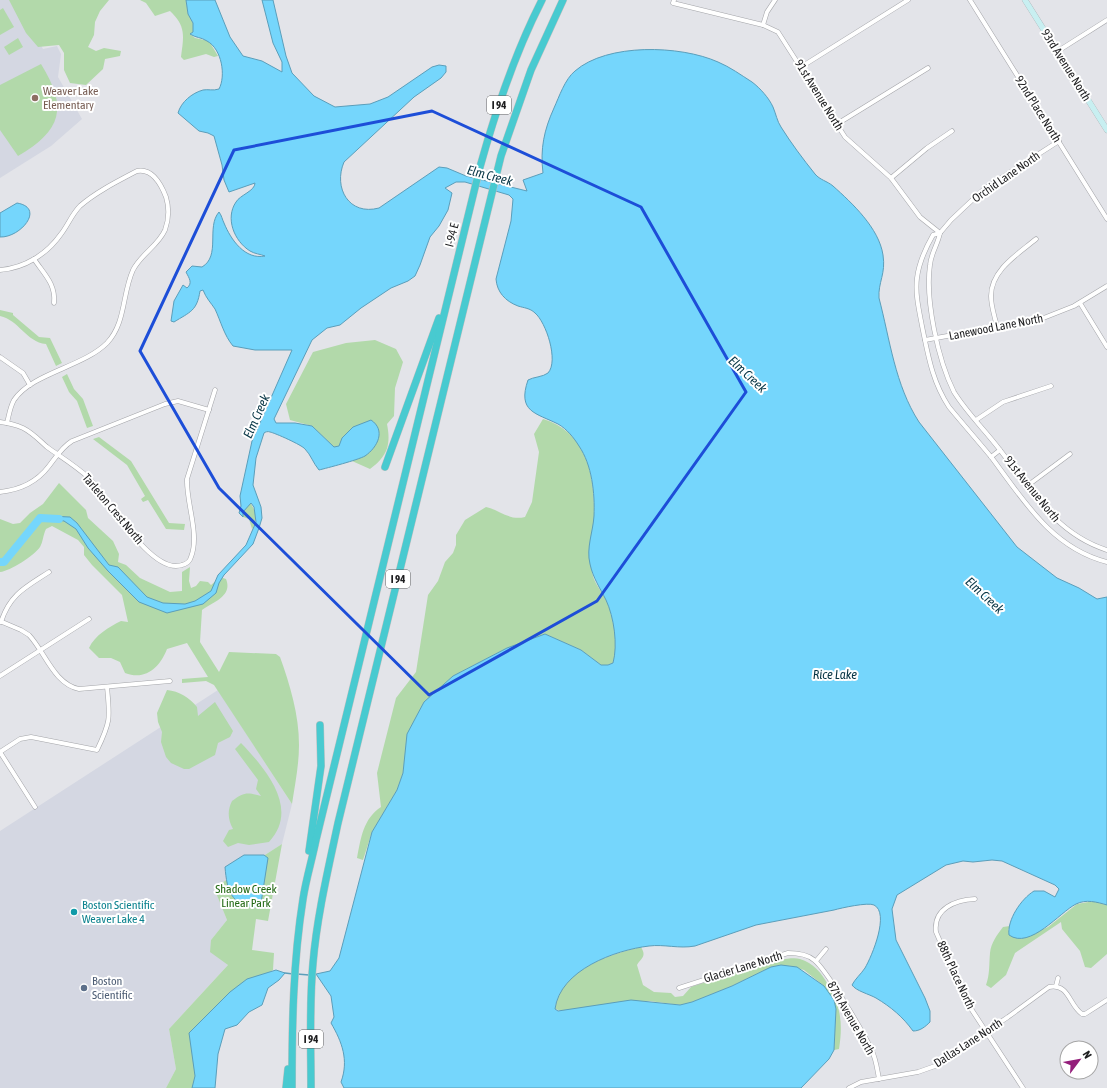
<svg xmlns="http://www.w3.org/2000/svg" width="1107" height="1088" font-family="'Asap Condensed',sans-serif">
<style>
.built{fill:#d4d7e2}
.green{fill:#b2d9aa}
.water{fill:#75d6fc;stroke:#5b9eba}
.lines{fill:none;stroke-linecap:round;stroke-linejoin:round}
.stream{stroke:#5b9eba;stroke-width:1.5}
.river{stroke:#75d6fc;stroke-width:8}
.street-casing{stroke:#a4a5a9;stroke-width:5}
.secondary-casing{stroke:#a4a5a9;stroke-width:6}
.highway-casing{stroke:#c0c0c0;stroke-width:8}
.street{stroke:#fff;stroke-width:4}
.secondary{stroke:#c8eff1;stroke-width:5.5}
.highway{stroke:#48cad0;stroke-width:7}
.marked{fill:none;stroke:#1d4ed8;stroke-width:3;stroke-linejoin:round}
.education-dot{fill:#8d6e63;stroke:#fff;stroke-width:1.5}
.culture-dot{fill:#0f9aa8;stroke:#fff;stroke-width:1.5}
.service-dot{fill:#5c6f8a;stroke:#fff;stroke-width:1.5}
.labels{text-anchor:middle;stroke-width:4;stroke-linejoin:round;paint-order:stroke}
.shield{fill:#fff;stroke:#616162;stroke-width:1}
.shield-label{font-size:11px;font-weight:bold;fill:#1d1d1f}
.street-label{font-size:12px;fill:#1d1d1f;stroke:#fff}
.education-label{font-size:12px;fill:#785e54;stroke:#fff;text-anchor:start}
.park-label{font-size:12px;fill:#226813;stroke:#fff}
.culture-label{font-size:12px;fill:#0d838f;stroke:#fff;text-anchor:start}
.service-label{font-size:12px;fill:#4e5e75;stroke:#fff;text-anchor:start}
.water-label{font-size:13px;font-style:italic;fill:#073545;stroke:#fff}
</style>
<rect width="100%" height="100%" fill="#e3e4e9"/>
<g class="built">
<path d="M 0,0 L 15,0 L 43,49 L 57,46 L 61,54 L 58,77 L 82,119 L 51,146 L 0,178 Z"/>
<path d="M 218,690 L 292,804 L 282,844 L 214,888 L 227,920 L 211,940 L 228,965 L 169,1029 L 176,1069 L 166,1088 L 0,1088 L 0,831 Z"/>
</g>
<g class="green">
<path d="M 9,0 L 109,0 L 100,11 L 95,22 L 94,35 L 88,47 L 96,51 L 104,48 L 121,51 L 120,56 L 105,59 L 103,69 L 86,85 L 70,83 L 64,70 L 64,53 L 59,45 L 38,47 L 26,33 Z"/>
<path d="M 140,0 L 186,0 L 188,14 L 193,23 L 193,32 L 190,34 L 195,38 L 209,41 L 218,56 L 214,57 L 206,54 L 184,60 L 181,57 C 184,36 186,26 170,11 L 155,16 L 146,3 Z"/>
<path d="M 3,8 L 14,27 L 0,35 L 0,10 Z"/>
<path d="M 18,38 L 23,47 L 9,55 L 4,47 Z"/>
<path d="M 41,64 C 68,108 62,130 18,156 L 0,130 L 0,85 Z"/>
<path d="M 0,310 L 13,313 L 13,315 L 39,337 L 50,338 L 62,363 L 56,366 L 46,344 C 26,342 19,320 0,316 Z"/>
<path d="M 375,340 L 396,349 L 403,362 L 395,388 L 394,416 L 387,424 C 391,444 388,456 370,469 L 352,461 L 364,456 L 374,448 L 341,442 L 339,447 L 334,447 L 312,426 L 290,420 L 286,404 L 313,352 L 346,343 Z"/>
<path d="M 67,374 L 74,389 L 83,399 L 93,426 L 87,428 L 77,401 L 69,392 L 62,377 Z"/>
<path d="M 543,419 C 586,432 595,474 594,515 C 594,532 589,560 593,576 C 595,584 602,592 606,600 C 614,617 618,644 613,663 L 608,665 L 601,665 L 581,650 L 545,634 L 507,648 L 453,676 L 424,702 L 419,712 L 405,757 L 403,773 L 397,790 L 372,832 L 363,860 L 357,858 C 361,838 363,819 381,807 L 377,773 L 380,761 L 396,698 L 416,672 L 428,595 L 438,581 L 445,562 L 453,553 L 456,545 L 456,535 L 465,520 L 486,507 C 500,510 509,521 525,517 L 532,502 L 539,452 L 534,434 Z"/>
<path d="M 99,437 L 131,461 L 169,523 L 185,524 L 184,530 L 166,529 L 148,500 L 143,502 L 141,499 L 145,496 L 127,465 L 93,439 Z"/>
<path d="M 59,483 L 86,510 L 88,518 L 113,541 L 119,554 L 118,562 L 126,565 L 140,578 L 170,592 L 182,591 L 182,572 L 190,567 L 189,581 L 191,588 L 196,586 L 200,581 L 208,582 L 211,585 L 218,579 L 223,578 L 226,579 C 233,596 213,602 202,610 L 200,642 L 219,672 L 229,652 L 276,654 L 280,657 C 290,685 299,715 299,745 C 299,765 295,784 292,804 L 214,685 L 206,681 L 182,683 L 182,679 L 208,677 L 187,643 L 167,649 C 160,667 146,681 125,673 L 120,662 L 111,658 L 99,658 L 89,648 C 95,635 109,627 121,621 L 128,622 L 122,595 L 92,565 L 84,555 L 84,547 L 78,540 L 52,526 L 46,529 C 43,535 43,542 40,547 C 34,556 10,571 0,572 L 0,519 L 13,524 L 20,523 L 30,513 L 43,504 Z"/>
<path d="M 250,503 C 256,510 258,521 252,529 L 249,519 L 243,517 L 243,512 Z"/>
<path d="M 167,690 C 179,691 190,698 197,707 L 198,716 L 215,702 L 233,731 L 230,737 L 218,743 L 215,755 L 189,769 L 184,769 L 171,763 L 166,757 L 161,742 L 162,732 L 158,722 L 157,713 Z"/>
<path d="M 241,743 C 266,769 300,809 269,842 L 249,845 L 238,843 L 228,847 L 223,841 L 229,830 L 233,829 C 228,820 227,811 232,801 C 244,792 247,792 261,796 L 256,789 L 258,780 L 235,749 Z"/>
<path d="M 282,844 L 268,921 L 256,919 L 252,950 L 274,953 L 273,970 L 240,990 L 195,1088 L 166,1088 L 176,1069 L 169,1029 L 228,965 L 210,952 L 211,940 L 227,920 L 214,888 Z"/>
<path d="M 1094,901 L 1107,905 L 1107,954 L 1091,968 L 1085,967 L 1080,951 L 1062,929 L 1061,922 L 1015,953 L 1006,975 L 991,988 L 986,985 C 990,974 989,964 990,953 C 991,943 997,935 1003,927 L 1010,926 L 1008,930 L 1020,939 L 1048,927 L 1077,904 Z"/>
<path d="M 641,947 C 647,957 641,958 637,965 L 643,985 L 654,992 L 671,993 L 675,997 L 683,996 L 691,987 C 713,980 781,954 800,959 C 813,963 822,973 828,985 C 841,1006 843,1024 839,1049 L 834,1050 L 836,1009 L 824,986 L 804,970 L 790,966 L 771,967 L 732,986 L 692,1002 L 680,1005 L 649,1001 L 562,1011 L 555,1009 C 560,970 608,955 641,947 Z"/>
</g>
<g class="water">
<path d="M 186,0 L 215,0 L 230,37 L 243,56 L 262,61 L 282,72 L 282,62 L 273,43 L 262,0 L 273,0 L 286,56 L 292,73 L 314,96 L 335,107 L 370,104 L 388,97 L 432,67 L 439,65 L 446,66 L 446,72 L 441,78 L 414,97 L 344,162 C 333,188 349,216 379,208 L 439,167 L 447,168 L 466,176 L 527,191 L 523,180 L 543,173 C 540,149 544,130 554,108 C 559,97 565,79 575,71 C 607,43 680,45 718,62 C 730,67 741,75 752,82 C 760,88 769,98 773,107 C 776,114 777,121 781,127 C 791,143 803,159 815,174 C 820,180 827,181 833,186 C 852,203 879,228 883,255 C 886,274 878,282 879,298 C 890,340 895,385 919,422 L 1017,547 L 1057,578 L 1079,588 L 1097,599 L 1107,597 L 1107,905 C 1097,902 1086,899 1076,904 C 1060,912 1030,950 1009,935 C 1007,920 1021,899 1034,891 L 1044,891 L 1055,897 L 1059,889 L 1055,885 L 1002,861 L 992,860 L 973,862 L 963,861 L 946,865 L 897,895 L 892,909 L 896,940 L 925,998 L 930,1011 L 930,1022 C 925,1027 920,1031 913,1031 C 903,1017 891,1007 876,998 C 869,994 856,991 852,985 C 855,979 861,974 865,968 C 872,956 890,913 874,905 C 868,902 841,908 834,910 L 756,925 L 695,946 C 679,949 664,944 649,946 C 615,950 560,970 555,1009 L 558,1011 L 631,1000 L 680,1005 L 692,1002 L 732,986 L 771,967 L 781,965 L 797,967 L 824,986 L 834,1000 L 836,1009 L 834,1050 L 829,1059 L 801,1088 L 344,1088 L 341,1082 C 349,1060 342,1042 331,1023 L 334,1017 L 331,996 L 316,974 L 330,971 L 339,958 L 372,832 L 397,790 L 403,773 L 407,734 L 424,702 L 453,676 L 507,648 L 545,634 L 581,650 L 601,665 L 608,665 L 613,663 C 618,645 614,617 606,600 C 600,588 593,578 590,564 C 586,548 593,532 594,516 C 595,493 592,465 579,446 C 574,438 567,429 558,424 C 536,413 517,412 528,380 C 533,377 543,377 548,373 C 559,361 546,322 535,313 C 530,308 524,308 518,306 C 505,301 497,292 496,279 L 511,221 L 513,199 L 509,195 L 465,182 L 456,182 L 445,188 L 452,193 L 448,210 L 439,226 L 430,237 L 420,265 L 415,276 L 408,281 L 391,288 L 361,308 L 340,325 L 327,328 L 312,340 L 274,419 L 276,423 L 295,423 L 312,426 L 334,447 L 339,446 L 342,438 L 353,427 L 371,420 C 386,430 378,447 365,456 C 358,460 327,468 319,470 C 313,463 311,455 305,449 C 302,445 275,433 270,432 C 268,431 265,432 264,433 L 256,458 L 253,485 L 261,507 L 262,518 L 259,528 L 253,544 L 224,575 L 219,583 L 216,593 L 203,604 L 167,613 L 139,602 L 108,571 L 88,548 L 76,529 L 64,521 L 49,519 L 49,516 L 70,517 L 77,523 L 109,565 L 118,567 L 147,597 L 163,603 L 185,604 L 195,601 L 211,591 L 218,575 L 246,545 L 256,522 L 254,507 L 251,503 L 243,512 L 243,517 L 239,513 L 241,506 L 240,496 L 252,441 L 292,350 L 255,350 L 233,346 C 224,335 221,322 215,309 C 211,303 206,298 203,290 L 200,291 C 197,311 190,312 174,322 L 171,321 L 174,301 L 183,285 L 187,288 C 193,283 189,278 186,272 L 192,266 L 202,267 C 221,256 206,227 219,212 C 222,216 222,219 224,223 C 231,240 245,260 265,256 C 260,254 255,254 250,251 C 234,241 225,218 236,202 C 240,195 255,191 255,183 L 229,192 L 224,180 L 222,165 L 214,136 L 208,133 L 199,131 L 178,113 C 181,102 192,93 203,90 C 208,89 213,91 219,89 C 226,76 222,49 207,41 C 201,37 196,38 190,34 L 193,32 L 193,23 L 188,14 Z"/>
<path d="M 17,203 C 46,208 20,238 0,237 L 0,213 Z"/>
<path d="M 244,855 L 264,855 L 268,858 L 261,903 L 256,907 C 231,905 227,891 225,867 Z"/>
<path d="M 276,970 L 285,973 L 279,980 L 268,988 L 262,1005 L 249,1012 L 237,1025 L 225,1029 L 218,1054 L 215,1088 L 192,1088 L 195,1076 L 189,1033 L 230,992 L 247,979 Z"/>
</g>
<g class="lines">
<g class="stream">
<path d="M 285,973 L 293,974"/>
<path d="M 297,974 L 309,975"/>
</g>
<path class="river" d="M 0,562 L 4,562 L 40,518 L 59,519"/>
<defs>
<g id="street">
<path d="M 674,0 L 673,3 L 763,25 L 778,32 L 845,137 L 891,178 L 920,217 L 940,233"/>
<path d="M 970,0 L 1107,219"/>
<path d="M 763,25 L 767,12 L 775,0"/>
<path d="M 1058,51 L 1107,20"/>
<path d="M 801,67 L 908,0"/>
<path d="M 837,124 L 928,68"/>
<path d="M 1059,141 L 984,189 L 951,220 L 940,233 L 933,235 C 925,249 919,262 917,278 C 915,294 919,310 922,326 C 928,355 932,381 949,407 C 963,424 978,441 992,458 C 1024,501 1052,548 1107,562"/>
<path d="M 891,178 L 927,148 L 952,131"/>
<path d="M 940,233 C 938,244 931,253 930,265 C 925,300 938,360 954,392 C 967,413 985,430 1000,450 C 1031,490 1056,534 1107,550"/>
<path d="M 34,259 C 44,274 56,284 54,303"/>
<path d="M 0,270 C 25,268 47,254 61,234 C 68,225 72,214 80,206 C 96,192 118,181 137,171 C 152,168 161,184 166,197 C 169,207 169,219 165,230 C 158,246 141,254 133,270 C 122,294 126,323 107,343 C 83,367 32,373 14,400 C 10,407 9,415 7,423"/>
<path d="M 1080,303 L 1107,347"/>
<path d="M 997,327 C 995,317 991,307 991,296 C 991,270 1018,254 1036,239"/>
<path d="M 925,340 L 1041,319 L 1074,306 L 1107,286"/>
<path d="M 0,357 L 23,373 L 30,385"/>
<path d="M 976,420 L 1003,402 L 1051,386"/>
<path d="M 0,422 C 8,423 16,425 23,428 C 33,433 39,440 47,447 C 61,457 76,466 89,478 C 107,496 151,576 182,565 C 186,564 190,561 191,557 C 200,534 186,503 187,479 L 215,390"/>
<path d="M 991,457 L 1000,450"/>
<path d="M 1027,486 L 1070,454"/>
<path d="M 0,492 C 19,490 37,482 49,466 C 56,457 62,447 72,441 L 165,404 L 178,401 L 209,410"/>
<path d="M 0,621 L 21,630 L 29,635 C 45,652 54,684 79,689 L 170,681"/>
<path d="M 1,622 C 10,594 26,587 49,572"/>
<path d="M 0,676 L 89,619"/>
<path d="M 0,752 L 20,739 L 31,737 L 97,750 C 111,721 110,718 107,687"/>
<path d="M 0,752 L 35,807"/>
<path d="M 975,899 C 956,900 933,908 936,932 L 966,1001 L 1023,1088"/>
<path d="M 816,961 L 826,949"/>
<path d="M 1056,986 L 1058,978"/>
<path d="M 679,988 L 788,953 C 797,953 807,954 814,960 C 826,969 864,1033 871,1049 C 876,1058 877,1068 879,1079"/>
<path d="M 849,1088 L 861,1082 L 918,1072 L 935,1066 L 1008,1017 L 1049,987 C 1069,983 1069,1005 1082,1014 L 1085,1014 L 1107,1000"/>
</g>
<path id="secondary" d="M 1025,0 L 1107,130"/>
<g id="highway">
<path d="M 385,467 L 439,318"/>
<path d="M 309,851 L 321,766 L 320,725"/>
<path d="M 286,1088 L 288,1069"/>
<path d="M 292,1088 C 292,1025 293,962 303,899 C 306,879 312,860 316,840 L 480,167 C 496,109 515,53 542,0"/>
<path d="M 311,1088 C 311,1047 309,1005 313,963 C 317,916 328,870 338,823 L 501,156 L 531,70 L 563,0"/>
</g>
</defs>
<use href="#street" class="street-casing"/>
<use href="#secondary" class="secondary-casing"/>
<use href="#highway" class="highway-casing"/>
<use href="#street" class="street"/>
<use href="#secondary" class="secondary"/>
<use href="#highway" class="highway"/>
</g>
<path class="marked" d="M 432,111 L 641,207 L 746,392 L 597,601 L 429,695 L 219,488 L 140,351 L 234,150 Z"/>
<circle class="education-dot" cx="35" cy="98" r="4"/>
<circle class="culture-dot" cx="74" cy="912" r="4"/>
<circle class="service-dot" cx="84" cy="988" r="4"/>
<g class="labels">
<g class="shield">
<rect x="487" y="96" width="24" height="18" rx="3"/>
<rect x="386" y="570" width="24" height="18" rx="3"/>
<rect x="299" y="1030" width="24" height="18" rx="3"/>
</g>
<g class="shield-label">
<text x="499" y="109">I 94</text>
<text x="398" y="583">I 94</text>
<text x="311" y="1043">I 94</text>
</g>
<g class="street-label">
<text transform="translate(1066 65) rotate(58)" y="4">93rd Avenue North</text>
<text transform="translate(819 95) rotate(58)" y="4">91st Avenue North</text>
<text transform="translate(1038 109) rotate(58)" y="4">92nd Place North</text>
<text transform="translate(1006 177) rotate(-35)" y="4">Orchid Lane North</text>
<text transform="translate(452 235) rotate(-76)" y="4">I-94 E</text>
<text transform="translate(996 327) rotate(-11)" y="4">Lanewood Lane North</text>
<text transform="translate(1032 489) rotate(51)" y="4">91st Avenue North</text>
<text transform="translate(113 509) rotate(50)" y="4">Tarleton Crest North</text>
<text transform="translate(743 967) rotate(-17)" y="4">Glacier Lane North</text>
<text transform="translate(956 975) rotate(65)" y="4">88th Place North</text>
<text transform="translate(851 1018) rotate(60)" y="4">87th Avenue North</text>
<text transform="translate(968 1043) rotate(-33)" y="4">Dallas Lane North</text>
</g>
<g class="education-label">
<text x="43" y="95">Weaver Lake<tspan x="43" dy="14">Elementary</tspan></text>
</g>
<g class="park-label">
<text x="246" y="893">Shadow Creek<tspan x="246" dy="14">Linear Park</tspan></text>
</g>
<g class="culture-label">
<text x="82" y="909">Boston Scientific<tspan x="82" dy="14">Weaver Lake 4</tspan></text>
</g>
<g class="service-label">
<text x="92" y="985">Boston<tspan x="92" dy="14">Scientific</tspan></text>
</g>
<g class="water-label">
<text transform="translate(490 175) rotate(15)" y="5">Elm Creek</text>
<text transform="translate(748 374) rotate(43)" y="5">Elm Creek</text>
<text transform="translate(256 416) rotate(-66)" y="5">Elm Creek</text>
<text transform="translate(985 595) rotate(43)" y="5">Elm Creek</text>
<text x="835" y="679">Rice Lake</text>
</g>
</g>
<g transform="translate(1079 1060) rotate(58)"><circle r="19" fill="#ffffff" stroke="#a5a5a5"/>
<path d="M0-3L7 15L0 10L-7 15Z" fill="#941e7b"/>
<text y="-6" font-size="11" font-weight="bold" text-anchor="middle" fill="#1d1d1f">N</text>
</g>
</svg>
